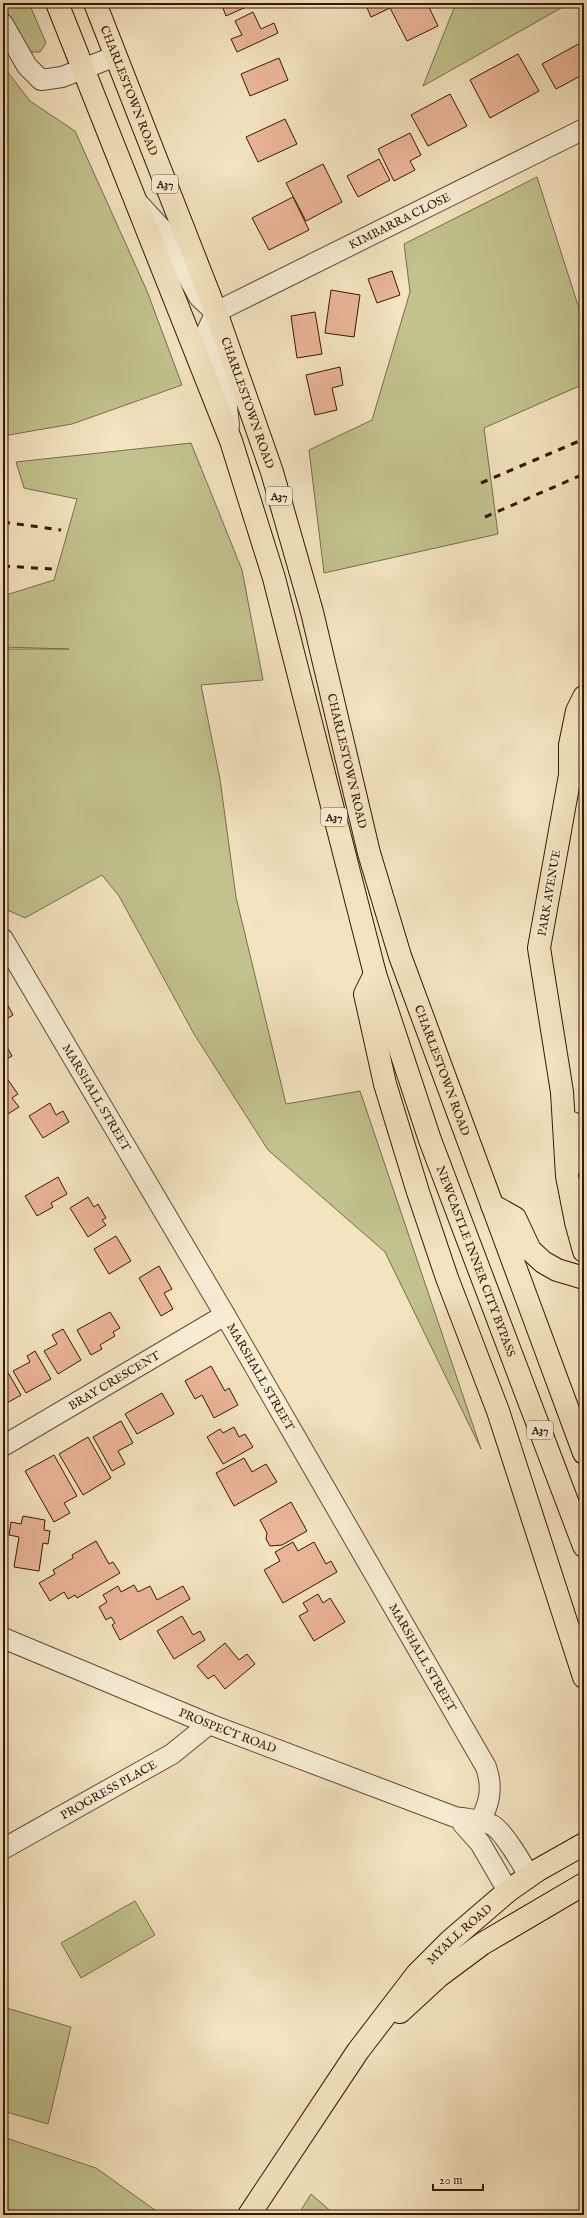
<svg xmlns="http://www.w3.org/2000/svg" width="587" height="2218" font-family="'IM FELL English',serif">
<style>
.green{fill:#c1c28e;stroke:#7a6e47}
.building{fill:#ebb597;stroke:#341900}
.lines{fill:none;stroke-linecap:round;stroke-linejoin:round}
.minor-casing{stroke:#644c30;stroke-width:22}
.major-casing{stroke:#341900;stroke-width:24}
.highway-casing{stroke:#341900;stroke-width:24}
.minor{stroke:#f7edd5;stroke-width:20}
.major{stroke:#f3e3bf;stroke-width:22}
.highway{stroke:#f3e3bf;stroke-width:22}
.rail{stroke:#341900;stroke-width:3;stroke-dasharray:7 7;stroke-linecap:butt}
.labels{text-anchor:middle;stroke-width:3.5;stroke-linejoin:round;paint-order:stroke}
.shield{fill:#f7edd5;stroke:#6e5940;stroke-width:1}
.shield-label{font-size:11px;font-weight:bold;fill:#341900}
.street-label{font-size:12px;fill:#341900;stroke:#f7edd5}
</style>
<rect width="100%" height="100%" fill="#f3e3bf"/>
<filter id="stains"><feTurbulence type="fractalNoise" baseFrequency=".005" numOctaves="4"/><feColorMatrix values="0 0 0 0 .2 0 0 0 0 .09 0 0 0 0 .02 0 0 0 .5 -.17"/></filter>
<radialGradient id="worn" r=".72"><stop offset=".6" stop-color="#630" stop-opacity="0"/><stop offset="1" stop-color="#630" stop-opacity=".3"/></radialGradient>
<g class="green">
<path d="M 3,3 L 29,3 L 46,43 L 40,52 L 27,52 Z"/>
<path d="M 456,3 L 570,3 L 423,86 Z"/>
<path d="M 3,66 L 30,101 L 75,131 L 147,291 L 182,385 L 72,424 L 3,436 Z"/>
<path d="M 537,177 L 584,324 L 584,384 L 484,428 L 498,534 L 324,573 L 309,450 L 372,420 L 410,292 L 404,244 Z"/>
<path d="M 191,443 L 242,570 L 263,680 L 201,685 L 220,779 L 236,897 L 286,1104 L 360,1091 L 481,1449 L 385,1252 L 268,1150 L 194,1034 L 119,896 L 102,875 L 25,918 L 3,908 L 3,649 L 69,649 L 3,647 L 3,596 L 54,580 L 77,499 L 24,488 L 16,462 Z"/>
<path d="M 135,1901 L 155,1935 L 81,1978 L 61,1943 Z"/>
<path d="M 3,2007 L 71,2027 L 48,2124 L 3,2111 Z"/>
<path d="M 3,2137 L 96,2168 L 162,2215 L 3,2215 Z"/>
<path d="M 311,2194 L 335,2215 L 298,2215 Z"/>
</g>
<g class="building">
<path d="M 221,3 L 255,3 L 226,16 Z"/>
<path d="M 365,3 L 427,3 L 438,26 L 407,41 L 390,8 L 371,17 Z"/>
<path d="M 253,12 L 261,29 L 274,23 L 278,33 L 237,52 L 231,39 L 242,35 L 235,21 Z"/>
<path d="M 584,41 L 584,74 L 556,89 L 542,64 Z"/>
<path d="M 518,54 L 539,91 L 490,118 L 470,80 Z"/>
<path d="M 279,58 L 288,80 L 250,96 L 241,74 Z"/>
<path d="M 450,94 L 467,126 L 428,146 L 411,115 Z"/>
<path d="M 285,119 L 297,144 L 258,162 L 246,137 Z"/>
<path d="M 410,133 L 421,155 L 410,161 L 415,170 L 394,181 L 378,149 Z"/>
<path d="M 379,159 L 390,180 L 358,197 L 347,176 Z"/>
<path d="M 323,164 L 342,202 L 306,221 L 286,183 Z"/>
<path d="M 293,197 L 309,230 L 269,250 L 252,218 Z"/>
<path d="M 392,271 L 400,295 L 377,303 L 368,279 Z"/>
<path d="M 331,290 L 360,295 L 354,337 L 325,333 Z"/>
<path d="M 315,312 L 322,354 L 297,358 L 291,316 Z"/>
<path d="M 340,367 L 343,385 L 332,388 L 337,410 L 315,415 L 306,375 Z"/>
<path d="M 3,996 L 13,1015 L 3,1021 Z"/>
<path d="M 3,1040 L 12,1056 L 3,1061 Z"/>
<path d="M 6,1077 L 18,1094 L 12,1098 L 19,1107 L 3,1117 L 3,1079 Z"/>
<path d="M 50,1103 L 56,1115 L 63,1111 L 69,1122 L 43,1138 L 29,1116 Z"/>
<path d="M 58,1177 L 67,1194 L 51,1203 L 53,1207 L 37,1216 L 25,1196 Z"/>
<path d="M 88,1197 L 94,1207 L 98,1204 L 106,1218 L 102,1220 L 106,1225 L 88,1237 L 70,1208 Z"/>
<path d="M 116,1236 L 131,1261 L 109,1274 L 94,1249 Z"/>
<path d="M 159,1266 L 172,1289 L 164,1293 L 173,1309 L 161,1316 L 139,1278 Z"/>
<path d="M 110,1312 L 120,1328 L 113,1332 L 115,1336 L 100,1345 L 102,1349 L 91,1355 L 77,1330 Z"/>
<path d="M 63,1329 L 81,1360 L 58,1374 L 44,1351 L 57,1344 L 52,1335 Z"/>
<path d="M 35,1351 L 51,1379 L 26,1393 L 13,1371 L 30,1362 L 27,1356 Z"/>
<path d="M 3,1364 L 21,1395 L 7,1403 L 3,1396 Z"/>
<path d="M 211,1366 L 225,1391 L 229,1388 L 238,1405 L 214,1418 L 202,1395 L 195,1399 L 185,1381 Z"/>
<path d="M 162,1393 L 174,1414 L 137,1434 L 125,1414 Z"/>
<path d="M 121,1421 L 133,1443 L 118,1451 L 125,1464 L 112,1471 L 93,1437 Z"/>
<path d="M 234,1427 L 239,1437 L 245,1434 L 253,1447 L 223,1464 L 207,1437 L 220,1429 L 223,1433 Z"/>
<path d="M 88,1437 L 111,1478 L 83,1495 L 59,1454 Z"/>
<path d="M 54,1455 L 77,1496 L 64,1503 L 70,1513 L 54,1522 L 25,1471 Z"/>
<path d="M 244,1458 L 252,1472 L 266,1464 L 277,1482 L 234,1506 L 216,1473 Z"/>
<path d="M 291,1502 L 307,1531 L 282,1545 L 270,1546 L 266,1539 L 267,1533 L 260,1520 Z"/>
<path d="M 23,1516 L 45,1520 L 44,1530 L 50,1531 L 48,1544 L 43,1543 L 39,1571 L 14,1567 L 19,1537 L 9,1535 L 11,1522 L 21,1524 Z"/>
<path d="M 96,1541 L 109,1564 L 113,1562 L 120,1573 L 77,1598 L 75,1595 L 68,1599 L 64,1592 L 50,1601 L 39,1583 L 55,1574 L 53,1570 L 73,1558 L 72,1555 Z"/>
<path d="M 293,1542 L 298,1551 L 314,1542 L 326,1564 L 331,1561 L 337,1572 L 283,1603 L 264,1570 L 280,1561 L 275,1552 Z"/>
<path d="M 134,1585 L 138,1592 L 150,1586 L 157,1600 L 183,1586 L 190,1599 L 120,1640 L 112,1625 L 115,1623 L 111,1617 L 106,1620 L 99,1607 L 107,1602 L 103,1595 L 118,1586 L 121,1592 Z"/>
<path d="M 318,1594 L 323,1603 L 330,1598 L 345,1622 L 314,1641 L 299,1616 L 308,1611 L 303,1603 Z"/>
<path d="M 182,1616 L 193,1635 L 200,1631 L 205,1640 L 174,1659 L 157,1631 Z"/>
<path d="M 225,1643 L 239,1660 L 247,1654 L 255,1664 L 225,1689 L 214,1675 L 208,1679 L 197,1666 Z"/>
</g>
<g class="lines">
<defs>
<g id="minor">
<path d="M 3,24 L 27,66 L 41,80 L 62,77 L 116,56"/>
<path d="M 138,203 L 161,228 L 199,297 L 214,311"/>
<path id="s1" d="M 216,312 L 584,129"/>
<path d="M 216,312 L 206,333 L 225,387 L 229,426"/>
<path id="s2" d="M 3,939 L 225,1315 L 486,1767 C 495,1793 487,1812 472,1833"/>
<path id="s3" d="M 3,1446 L 225,1315"/>
<path id="s4" d="M 3,1638 L 209,1724 L 455,1817 C 467,1819 481,1820 492,1825 C 502,1830 524,1865 528,1876"/>
<path d="M 463,1824 L 480,1843 L 508,1891"/>
<path id="s5" d="M 3,1849 L 172,1754 L 209,1724"/>
</g>
<g id="major">
<path d="M 584,697 L 577,711 L 570,745 L 570,775 L 539,948 L 562,1092 L 567,1176 L 576,1222 L 584,1251"/>
<path d="M 572,1123 L 584,1164"/>
<path d="M 400,2012 L 439,1976 L 482,1944 L 584,1884"/>
<path id="s6" d="M 249,2215 L 358,2051 L 417,1974 L 451,1940 L 508,1891 L 538,1870 L 584,1844"/>
</g>
<g id="highway">
<path id="s7" d="M 57,3 L 231,441 L 274,578 L 375,974 L 430,1140 L 584,1546"/>
<path id="s8" d="M 95,3 L 216,312 L 272,472 L 312,612 L 369,853 L 400,956 L 584,1453"/>
<path d="M 375,974 L 365,994 L 385,1084 L 418,1192 L 447,1278 L 498,1411 L 584,1677"/>
<path d="M 492,1205 L 515,1218 L 530,1250 L 543,1262 L 557,1270 L 584,1278"/>
</g>
</defs>
<use href="#minor" class="minor-casing"/>
<use href="#major" class="major-casing"/>
<use href="#highway" class="highway-casing"/>
<use href="#minor" class="minor"/>
<use href="#major" class="major"/>
<use href="#highway" class="highway"/>
<g class="rail">
<path d="M 481,483 L 584,439"/>
<path d="M 485,517 L 584,474"/>
<path d="M 3,522 L 61,530"/>
<path d="M 3,566 L 52,569"/>
</g>
</g>
<g class="labels">
<g class="shield">
<rect x="152" y="175" width="26" height="18" rx="3"/>
<rect x="266" y="487" width="26" height="18" rx="3"/>
<rect x="321" y="808" width="26" height="18" rx="3"/>
<rect x="527" y="1421" width="26" height="18" rx="3"/>
</g>
<g class="shield-label">
<text x="165" y="188">A37</text>
<text x="279" y="500">A37</text>
<text x="334" y="821">A37</text>
<text x="540" y="1434">A37</text>
</g>
<g class="street-label">
<text dy="4" stroke="none"><textPath href="#s8" startOffset="94">CHARLESTOWN ROAD</textPath></text>
<text dy="4" stroke="none"><textPath href="#s1" startOffset="205">KIMBARRA CLOSE</textPath></text>
<text dy="4" stroke="none"><textPath href="#s8" startOffset="428">CHARLESTOWN ROAD</textPath></text>
<text dy="4" stroke="none"><textPath href="#s8" startOffset="800">CHARLESTOWN ROAD</textPath></text>
<text transform="translate(549 893) rotate(-80)" y="4">PARK AVENUE</text>
<text dy="4" stroke="none"><textPath href="#s8" startOffset="1124">CHARLESTOWN ROAD</textPath></text>
<text dy="4" stroke="none"><textPath href="#s2" startOffset="184">MARSHALL STREET</textPath></text>
<text dy="4" stroke="none"><textPath href="#s7" startOffset="1328">NEWCASTLE INNER CITY BYPASS</textPath></text>
<text dy="4" stroke="none"><textPath href="#s2" startOffset="508">MARSHALL STREET</textPath></text>
<text dy="4" stroke="none"><textPath href="#s3" startOffset="129">BRAY CRESCENT</textPath></text>
<text dy="4" stroke="none"><textPath href="#s2" startOffset="832">MARSHALL STREET</textPath></text>
<text dy="4" stroke="none"><textPath href="#s4" startOffset="243">PROSPECT ROAD</textPath></text>
<text dy="4" stroke="none"><textPath href="#s5" startOffset="121">PROGRESS PLACE</textPath></text>
<text dy="4" stroke="none"><textPath href="#s6" startOffset="352">MYALL ROAD</textPath></text>
</g>
</g>
<rect width="587" height="2218" fill="none" stroke="#f3e3bf" stroke-width="16"/>
<rect x="4" y="4" width="579" height="2210" fill="none" stroke="#341900" stroke-width="2"/>
<rect x="8" y="8" width="571" height="2202" fill="none" stroke="#341900"/>
<path d="M433 2184v6h50v-6" fill="none" stroke="#341900" stroke-width="2"/>
<text x="439" y="2184" font-size="12" fill="#341900" stroke="#f7edd5" stroke-width="3" paint-order="stroke">20 m</text>
<rect width="100%" height="100%" filter="url(#stains)"/>
<rect width="100%" height="100%" fill="url(#worn)"/>
</svg>
